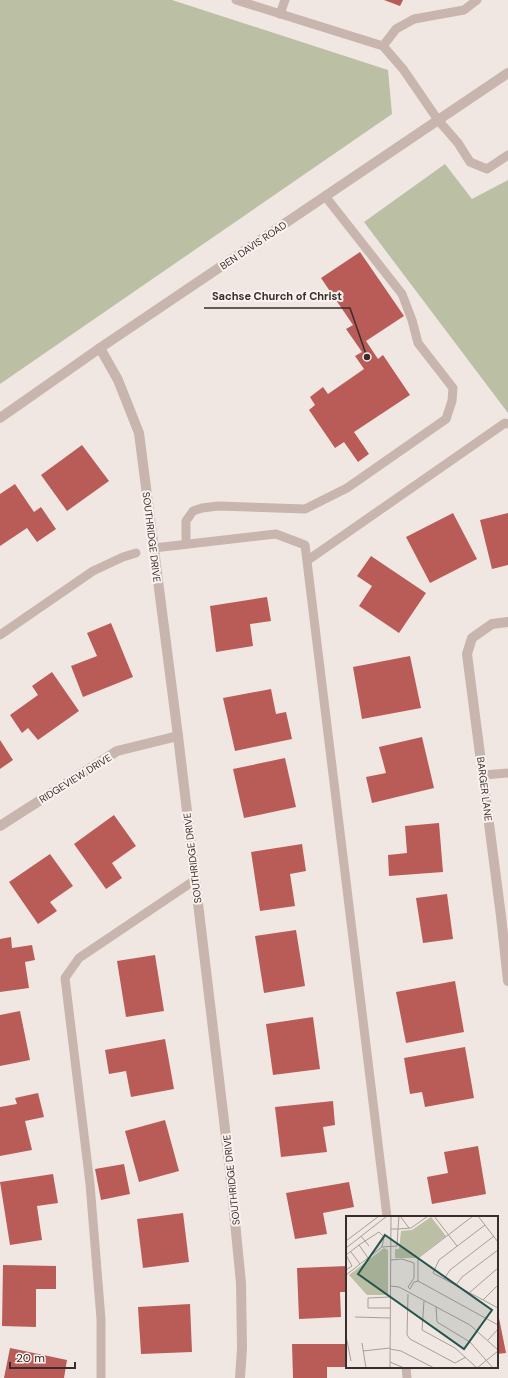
<svg xmlns="http://www.w3.org/2000/svg" width="508" height="1378" font-family="'DM Sans',sans-serif">
<style>
.green{fill:#bbbfa3}
.building{fill:#b95c58}
.lines{fill:none;stroke-linecap:round;stroke-linejoin:round}
.service{stroke:#c8b5ae;stroke-width:9}
.minor{stroke:#c8b5ae;stroke-width:10}
.tertiary{stroke:#c8b5ae;stroke-width:10}
.labels{text-anchor:middle;stroke-width:4;stroke-linejoin:round;paint-order:stroke}
.street-label{font-size:10px;fill:#382d2c;stroke:#f9f2ee}
.inset-road{fill:none;stroke:#a79d99;stroke-width:1}
.view{fill:#26554f;fill-opacity:0.15;stroke:#26554f;stroke-width:2}
.inset-edge{fill:none;stroke:#382d2c;stroke-width:2}
.leader{fill:none;stroke:#382d2c;stroke-width:1.5}
.callout-dot{fill:#382d2c;stroke:#f9f2ee;stroke-width:1.5}
.callout-label{font-size:11px;text-anchor:middle;font-weight:bold;fill:#382d2c;stroke:#f9f2ee;stroke-width:4;stroke-linejoin:round;paint-order:stroke}
</style>
<rect width="100%" height="100%" fill="#f1e7e2"/>
<g class="green">
<path d="M 0,0 L 172,0 L 388,70 L 392,114 L 0,384 Z"/>
<path d="M 445,164 L 472,199 L 508,180 L 508,413 L 364,222 Z"/>
</g>
<g class="building">
<path d="M 384,0 L 403,0 L 400,6 Z"/>
<path d="M 360,252 L 404,316 L 366,341 L 378,359 L 383,355 L 410,395 L 354,432 L 369,454 L 358,462 L 344,442 L 335,448 L 309,410 L 315,405 L 310,397 L 323,387 L 328,394 L 364,369 L 355,356 L 362,352 L 346,329 L 353,325 L 321,278 Z"/>
<path d="M 82,445 L 109,481 L 67,511 L 41,475 Z"/>
<path d="M 15,484 L 34,512 L 41,507 L 56,529 L 37,542 L 27,528 L 0,546 L 0,494 Z"/>
<path d="M 453,513 L 477,559 L 430,583 L 406,537 Z"/>
<path d="M 508,513 L 508,565 L 492,569 L 480,520 Z"/>
<path d="M 371,556 L 426,593 L 399,633 L 359,606 L 372,586 L 357,576 Z"/>
<path d="M 267,597 L 271,621 L 250,624 L 253,646 L 216,652 L 210,606 Z"/>
<path d="M 111,623 L 133,677 L 83,697 L 71,666 L 97,656 L 87,633 Z"/>
<path d="M 410,656 L 421,708 L 362,719 L 353,667 Z"/>
<path d="M 52,672 L 79,711 L 38,740 L 28,728 L 22,733 L 10,715 L 38,695 L 32,686 Z"/>
<path d="M 271,689 L 276,714 L 286,712 L 292,739 L 235,751 L 223,698 Z"/>
<path d="M 422,737 L 434,788 L 372,803 L 366,777 L 386,773 L 379,747 Z"/>
<path d="M 0,740 L 13,760 L 0,769 Z"/>
<path d="M 285,758 L 296,807 L 244,818 L 233,769 Z"/>
<path d="M 114,815 L 136,846 L 112,863 L 122,878 L 106,889 L 74,844 Z"/>
<path d="M 439,823 L 443,872 L 389,876 L 388,855 L 407,853 L 405,826 Z"/>
<path d="M 302,844 L 306,871 L 290,874 L 295,906 L 260,911 L 251,852 Z"/>
<path d="M 50,854 L 73,886 L 50,902 L 57,911 L 38,924 L 9,882 Z"/>
<path d="M 447,894 L 453,939 L 423,943 L 416,898 Z"/>
<path d="M 296,930 L 305,986 L 264,993 L 255,936 Z"/>
<path d="M 11,937 L 12,948 L 32,945 L 35,960 L 25,962 L 29,988 L 0,992 L 0,939 Z"/>
<path d="M 155,955 L 164,1011 L 126,1017 L 117,961 Z"/>
<path d="M 455,981 L 464,1032 L 406,1043 L 396,992 Z"/>
<path d="M 20,1011 L 30,1060 L 0,1066 L 0,1015 Z"/>
<path d="M 313,1017 L 320,1069 L 273,1075 L 266,1024 Z"/>
<path d="M 165,1039 L 174,1089 L 131,1097 L 126,1071 L 109,1074 L 105,1050 Z"/>
<path d="M 465,1047 L 474,1098 L 425,1107 L 422,1092 L 410,1094 L 404,1058 Z"/>
<path d="M 38,1093 L 44,1117 L 25,1121 L 32,1150 L 0,1156 L 0,1107 L 17,1104 L 15,1098 Z"/>
<path d="M 333,1101 L 335,1125 L 323,1127 L 327,1152 L 281,1157 L 275,1107 Z"/>
<path d="M 165,1120 L 179,1171 L 139,1182 L 125,1131 Z"/>
<path d="M 478,1146 L 486,1194 L 432,1204 L 427,1177 L 448,1173 L 444,1152 Z"/>
<path d="M 124,1164 L 130,1194 L 101,1200 L 95,1169 Z"/>
<path d="M 53,1174 L 58,1203 L 37,1206 L 42,1240 L 10,1245 L 0,1182 Z"/>
<path d="M 349,1182 L 354,1207 L 323,1213 L 327,1234 L 295,1239 L 286,1193 Z"/>
<path d="M 183,1213 L 189,1262 L 143,1268 L 137,1219 Z"/>
<path d="M 3,1265 L 56,1266 L 56,1289 L 36,1289 L 36,1327 L 2,1326 Z"/>
<path d="M 347,1266 L 347,1292 L 340,1292 L 341,1317 L 299,1319 L 297,1268 Z"/>
<path d="M 190,1304 L 192,1352 L 141,1354 L 138,1307 Z"/>
<path d="M 497,1308 L 506,1353 L 497,1354 Z"/>
<path d="M 292,1344 L 347,1344 L 347,1367 L 327,1367 L 327,1378 L 293,1378 Z"/>
<path d="M 10,1348 L 67,1360 L 64,1378 L 4,1378 Z"/>
</g>
<g class="lines">
<g class="service">
<path d="M 236,0 L 383,46 L 403,69 L 438,120 L 458,143 L 470,162 L 487,169 L 508,155"/>
<path d="M 280,14 L 285,0"/>
<path d="M 383,46 L 396,29 L 414,19 L 464,10 L 477,0"/>
<path d="M 186,544 L 186,521 L 193,511 L 202,508 L 218,506 L 305,509 L 347,488 L 446,419 L 452,401 L 453,388 L 418,343 L 412,320 L 402,294 L 325,196"/>
<path d="M 154,548 L 276,534 L 305,545 L 387,1217"/>
<path d="M 308,560 L 505,423 L 508,424"/>
<path d="M 0,635 L 93,571 L 123,557 L 136,553"/>
<path d="M 483,775 L 508,773"/>
<path d="M 406,1367 L 407,1378"/>
<path d="M 101,1378 L 101,1319 L 90,1184 L 65,978 L 79,958 L 195,880"/>
</g>
<g class="minor">
<path d="M 100,348 L 118,380 L 139,433 L 178,736 L 230,1171 L 241,1283 L 242,1348 L 240,1378"/>
<path d="M 508,622 L 492,624 L 472,638 L 467,654 L 501,916 L 508,981"/>
<path d="M 0,826 L 117,751 L 178,736"/>
</g>
<path class="tertiary" d="M 0,418 L 100,348 L 508,73"/>
</g>
<g class="labels">
<g class="street-label">
<text transform="translate(253 245) rotate(-34)" y="4">BEN DAVIS ROAD</text>
<text transform="translate(152 537) rotate(83)" y="4">SOUTHRIDGE DRIVE</text>
<text transform="translate(75 778) rotate(-32)" y="4">RIDGEVIEW DRIVE</text>
<text transform="translate(485 789) rotate(83)" y="4">BARGER LANE</text>
<text transform="translate(192 858) rotate(-97)" y="4">SOUTHRIDGE DRIVE</text>
<text transform="translate(231 1180) rotate(-96)" y="4">SOUTHRIDGE DRIVE</text>
</g>
</g>
<g transform="translate(346 1216)">
<rect width="152" height="152" fill="#f1e7e2"/>
<path d="M 85,1 L 100,20 L 71,42 L 49,42 L 49,33 L 53,33 L 55,15 L 66,14 ZM 38,32 L 42,34 L 42,79 L 21,79 L 3,59 Z" fill="#bbbfa3"/>
<path class="inset-road" d="M 54,0 L 63,12M 88,0 L 111,30M 132,0 L 152,26M 139,9 L 93,44 L 87,57 L 152,92M 45,13 L 52,13 L 53,0M 15,20 L 19,25 L 33,16 L 38,21 L 36,31M 0,25 L 33,0M 0,32 L 41,0M 5,36 L 14,48M 0,39 L 6,50 L 0,54M 0,39 L 13,29M 22,42 L 13,29 L 19,25 L 23,30M 45,44 L 56,43 L 68,47 L 68,62 L 62,71 L 64,73M 0,59 L 36,31 L 51,30 L 52,13 L 65,12 L 82,0M 98,63 L 104,54 L 148,20M 72,65 L 72,42 L 127,0M 72,65 L 152,109M 110,69 L 116,61 L 152,34M 44,70 L 53,71 L 124,109 L 152,134M 64,73 L 68,66 L 72,65M 123,77 L 152,52M 62,78 L 61,119 L 64,123 L 109,147 L 120,141M 44,81 L 22,82 L 22,92 L 44,92M 137,84 L 152,69M 78,85 L 76,114 L 109,132 L 131,152M 90,91 L 91,106 L 124,126 L 147,152M 9,101 L 44,102M 0,120 L 5,145M 142,124 L 152,113M 16,127 L 20,152M 44,133 L 55,135 L 88,152M 17,135 L 44,132M 44,146 L 58,152M 44,152 L 45,0M 131,152 L 152,135"/>
<path class="view" d="M 39,19 L 146,94 L 118,133 L 12,58 Z"/>
<rect width="152" height="152" class="inset-edge"/>
</g>
<path class="leader" d="M367 357L350 308H204"/>
<circle class="callout-dot" cx="367" cy="357" r="4"/>
<g class="callout-label">
<text x="277" y="300">Sachse Church of Christ</text>
</g>
<path d="M10 1362v6h65v-6" fill="none" stroke="#382d2c" stroke-width="2"/>
<text x="16" y="1362" font-size="12" fill="#382d2c" stroke="#f9f2ee" stroke-width="3" paint-order="stroke">20 m</text>
</svg>
